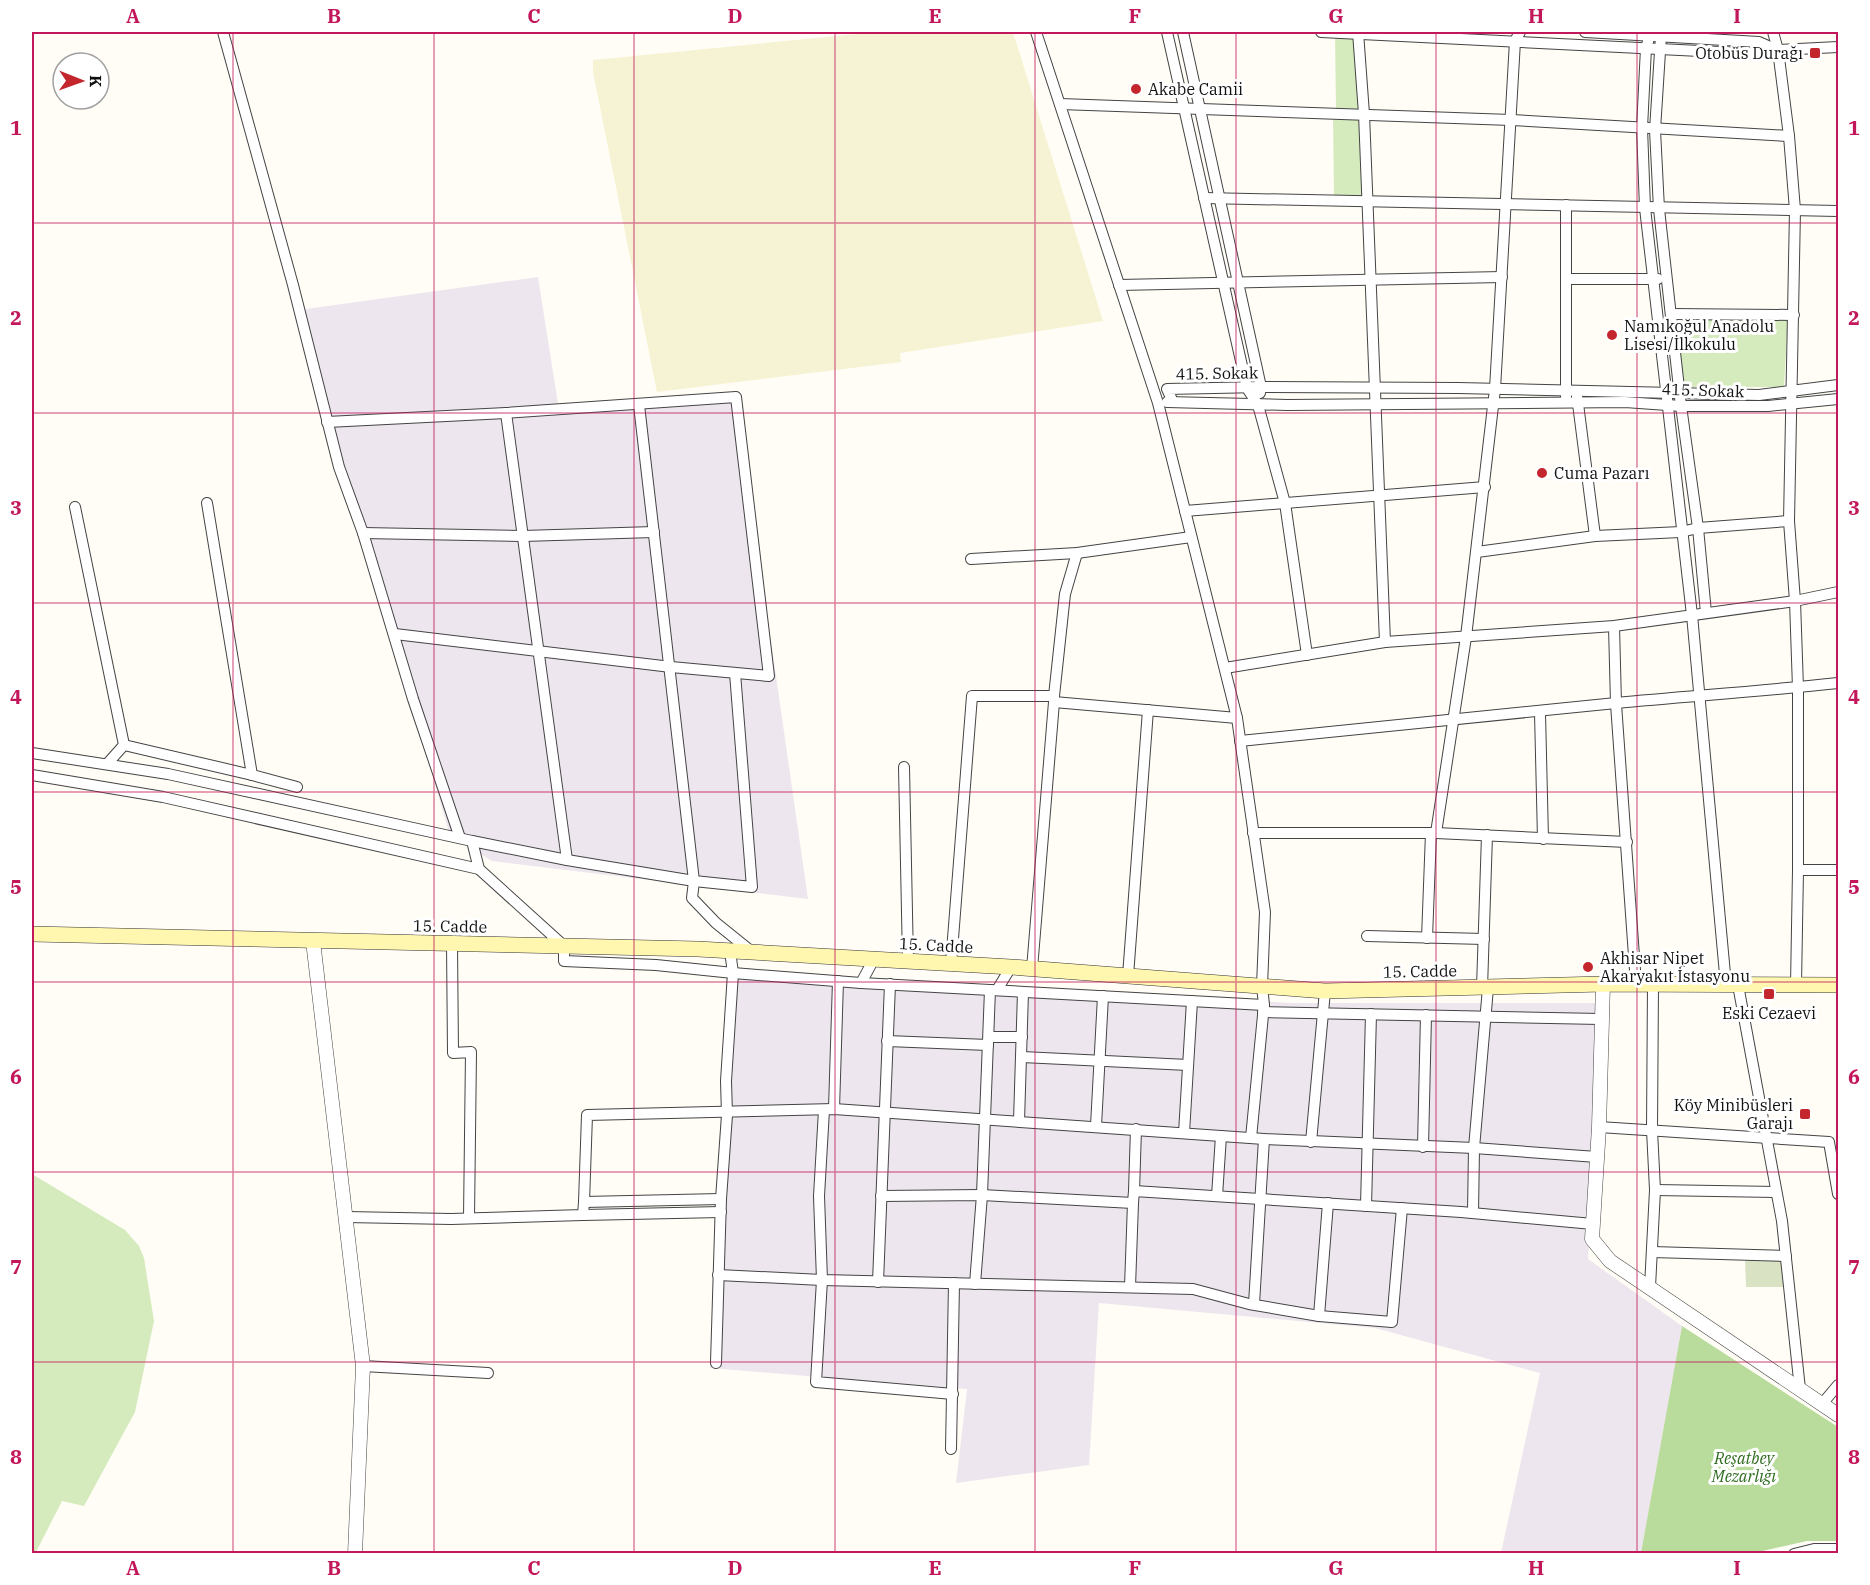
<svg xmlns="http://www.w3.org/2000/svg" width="1870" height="1585" font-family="'IBM Plex Serif',serif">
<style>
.industrial{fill:#eee6ef}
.farmland{fill:#f6f3d4}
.green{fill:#d5ebbd}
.forest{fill:#b9dc9c}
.cemetery{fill:#d9e3c4}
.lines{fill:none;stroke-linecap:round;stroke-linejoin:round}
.minor-casing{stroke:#444;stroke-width:12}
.tertiary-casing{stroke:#444;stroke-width:15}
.secondary-casing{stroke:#333;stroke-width:16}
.minor{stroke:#fff;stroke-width:10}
.tertiary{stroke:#fff;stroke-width:14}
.secondary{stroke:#fff6b0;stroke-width:15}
.grid{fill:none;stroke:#c2185b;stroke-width:1.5;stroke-opacity:0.55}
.poi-dot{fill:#c4262e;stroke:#fff;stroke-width:2}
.labels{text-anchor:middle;stroke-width:6;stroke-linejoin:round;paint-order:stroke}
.poi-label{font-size:16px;fill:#111;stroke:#fff;text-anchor:start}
.street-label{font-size:16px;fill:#111;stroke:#fff}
.park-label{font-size:16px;font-style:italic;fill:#2f6b1f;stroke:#fff}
.neatline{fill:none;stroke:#c2185b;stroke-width:2}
.grid-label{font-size:20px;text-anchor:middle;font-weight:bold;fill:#c2185b}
</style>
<rect width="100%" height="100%" fill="#fffdf5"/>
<g class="industrial">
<path d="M 538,277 L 559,410 L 736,397 L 808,899 L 492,861 L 450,836 L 299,310 Z"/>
<path d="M 727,969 L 1291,1003 L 1602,1003 L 1588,1259 L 1682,1326 L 1641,1554 L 1501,1553 L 1540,1373 L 1375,1328 L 1099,1303 L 1089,1465 L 956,1483 L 967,1389 L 710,1368 Z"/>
</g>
<path class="farmland" d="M 877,32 L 1013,32 L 1103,321 L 900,353 L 901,362 L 657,392 L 593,72 L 593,60 Z"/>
<g class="green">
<path d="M 1335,35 L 1355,36 L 1360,109 L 1336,108 Z"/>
<path d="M 1333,117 L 1361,118 L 1362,196 L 1334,196 Z"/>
<path d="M 1676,314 L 1788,315 L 1784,387 L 1684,387 Z"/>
<path d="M 32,1174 L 125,1230 L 139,1246 L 144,1258 L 154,1321 L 135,1412 L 84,1506 L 62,1501 L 35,1554 L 32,1553 Z"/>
</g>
<path class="forest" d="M 1682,1326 L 1838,1427 L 1838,1541 L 1807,1541 L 1754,1553 L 1641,1553 Z"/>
<path class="cemetery" d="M 1782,1258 L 1785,1287 L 1746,1287 L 1745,1260 Z"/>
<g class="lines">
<defs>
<g id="minor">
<path d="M 223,32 L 293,285 L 339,467 L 363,533 L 413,699 L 460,838"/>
<path d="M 1036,32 L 1158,403 L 1237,718 L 1265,912 L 1262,986 L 1264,1005 L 1251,1138"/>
<path d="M 1167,32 L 1247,388 L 1258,405 L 1285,503 L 1307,655"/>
<path d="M 1183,32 L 1261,387 L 1260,393"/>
<path d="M 1321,32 L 1760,54 L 1778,50 L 1838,47"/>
<path d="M 1358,32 L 1364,114 L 1385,642"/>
<path d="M 1585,32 L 1759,42 L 1777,50"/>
<path d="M 1773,32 L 1778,50 L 1789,136 L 1795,210 L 1789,521 L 1795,601 L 1798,688 L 1798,870 L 1796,985"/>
<path d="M 1650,35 L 1646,48 L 1642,128 L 1645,208 L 1692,615 L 1726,985"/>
<path d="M 1661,36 L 1655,130 L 1659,209 L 1681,406 L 1698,528 L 1706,613"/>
<path d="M 1060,104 L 1511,120 L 1789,136"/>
<path d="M 1204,198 L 1838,211"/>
<path d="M 1566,279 L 1658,279"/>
<path d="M 1119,285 L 1502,277"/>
<path d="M 1671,314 L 1794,315"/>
<path d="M 1577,396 L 1595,536"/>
<path d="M 1566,397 L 1566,205"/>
<path d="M 1167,402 L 1287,405 L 1625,402 L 1681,406 L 1768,406 L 1838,399"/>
<path d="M 1173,402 L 1167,389 L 1261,387 L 1458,388 L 1759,395 L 1838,385"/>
<path d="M 639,405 L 694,881 L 752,887 L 735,673"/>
<path d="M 506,413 L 567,860"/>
<path d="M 327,422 L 506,413 L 736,397 L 769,676 L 671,667 L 395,634"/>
<path d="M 207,503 L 252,775 L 297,787"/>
<path d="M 75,507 L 124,745 L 107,764"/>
<path d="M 1185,511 L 1485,487"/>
<path d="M 363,533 L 523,536 L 654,532"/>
<path d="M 1477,552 L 1595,536 L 1681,532 L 1698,528 L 1789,521"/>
<path d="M 971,559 L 1077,553 L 1191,537"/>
<path d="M 1614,626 L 1616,704 L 1636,984"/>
<path d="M 1225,668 L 1385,642 L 1614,626 L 1795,601 L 1838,592"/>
<path d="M 1054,696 L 1065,594 L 1077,553"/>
<path d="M 1540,713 L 1543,839"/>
<path d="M 1240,741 C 1365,728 1491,716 1616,703 C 1690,696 1764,691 1838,683"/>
<path d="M 124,745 L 252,775"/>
<path d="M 32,753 L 168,774 L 472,841 L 479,869 L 564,946 L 564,961 L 656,965 L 733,973 L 861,983 L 1264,1005"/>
<path d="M 904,767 L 908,961"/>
<path d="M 32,775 L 163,797 L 479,869"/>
<path d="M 1253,833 L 1436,833 L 1627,842"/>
<path d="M 1436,833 L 1466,637 L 1495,389 L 1515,41 L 1520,32"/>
<path d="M 472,841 L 567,860 L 694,881 L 692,898 L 716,923 L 752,952"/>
<path d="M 1798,870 L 1838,870"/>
<path d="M 1367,936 L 1484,939"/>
<path d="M 1427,938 L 1431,833"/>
<path d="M 452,944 L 453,1053 L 471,1052 L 469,1218"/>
<path d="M 951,964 L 972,696 L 1054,696 L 1054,702 L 1237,718"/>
<path d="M 1032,969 L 1054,702"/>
<path d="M 1128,976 L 1148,710"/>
<path d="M 861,983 L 874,959"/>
<path d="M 1738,985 L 1782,1221 L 1800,1389"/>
<path d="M 1482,988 L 1487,835"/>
<path d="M 997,990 L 1011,967"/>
<path d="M 1263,1012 L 1601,1019"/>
<path d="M 989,1037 L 1022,1037"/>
<path d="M 887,1041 L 988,1045"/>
<path d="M 1022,1057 L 1188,1065"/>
<path d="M 834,1109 L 838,981"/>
<path d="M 824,1110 L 819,1196 L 822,1280 L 816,1382 L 953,1394"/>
<path d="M 1019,1121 L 1023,992"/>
<path d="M 1096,1126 L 1103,996"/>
<path d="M 1599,1127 L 1829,1142 L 1838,1194"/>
<path d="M 1184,1133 L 1192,1001"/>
<path d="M 1311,1142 L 1325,991"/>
<path d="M 1423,1147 L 1426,1015"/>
<path d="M 1655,1190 L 1776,1192"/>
<path d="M 1134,1191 L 1136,1129"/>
<path d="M 881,1196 L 982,1195 L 1133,1203 L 1134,1191 L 1461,1212 L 1593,1224"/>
<path d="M 1217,1196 L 1221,1136"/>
<path d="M 721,1199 L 584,1202 L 587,1115 L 834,1109 L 1264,1139 L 1474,1148 L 1597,1157"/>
<path d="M 1366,1206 L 1371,1014"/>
<path d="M 1473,1213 L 1474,1148 L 1488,988"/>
<path d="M 583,1215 L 721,1212"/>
<path d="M 346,1217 L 451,1219 L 583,1215 L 584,1202"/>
<path d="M 1652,1252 L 1786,1256"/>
<path d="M 718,1275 L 822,1280 L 1193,1289 L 1249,1304 L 1319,1316 L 1392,1322 L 1402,1208"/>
<path d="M 878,1282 L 890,984"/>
<path d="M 975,1284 L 982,1195 L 990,990"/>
<path d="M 1130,1287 L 1133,1203"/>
<path d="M 1650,1287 L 1655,1190 L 1652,1130 L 1653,984"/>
<path d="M 1254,1304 L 1264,1139"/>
<path d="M 1319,1316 L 1328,1203"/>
<path d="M 716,1363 L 721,1199 L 727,1115 L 726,1081 L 733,973 L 730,951"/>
<path d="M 363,1366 L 488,1373"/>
<path d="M 1822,1404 L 1838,1385"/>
<path d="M 951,1449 L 954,1283"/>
<path d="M 1794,1554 L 1814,1549 L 1838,1549"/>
</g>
<g id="tertiary">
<path d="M 313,941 L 363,1366 L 355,1554"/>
<path d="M 1603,984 L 1599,1127 L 1592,1239 L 1610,1261 L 1838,1415"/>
</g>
<path id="secondary" d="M 32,934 L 698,949 L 1011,967 L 1325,991 L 1603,984 L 1838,985"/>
</defs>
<use href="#minor" class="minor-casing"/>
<use href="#tertiary" class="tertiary-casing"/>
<use href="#secondary" class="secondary-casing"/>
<use href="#minor" class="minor"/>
<use href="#tertiary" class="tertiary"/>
<use href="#secondary" class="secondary"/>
</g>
<path class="grid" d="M 233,32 L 233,1554M 434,32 L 434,1554M 634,32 L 634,1554M 835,32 L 835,1554M 1035,32 L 1035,1554M 1236,32 L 1236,1554M 1436,32 L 1436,1554M 1637,32 L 1637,1554M 32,223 L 1838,223M 32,413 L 1838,413M 32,603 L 1838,603M 32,792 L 1838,792M 32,982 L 1838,982M 32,1172 L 1838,1172M 32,1362 L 1838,1362"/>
<g class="poi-dot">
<rect x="1809" y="47" width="12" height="12" rx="3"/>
<circle cx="1136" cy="89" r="6"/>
<circle cx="1612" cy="335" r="6"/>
<circle cx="1542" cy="473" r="6"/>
<circle cx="1588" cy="967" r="6"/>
<rect x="1763" y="988" width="12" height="12" rx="3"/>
<rect x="1799" y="1108" width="12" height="12" rx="3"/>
</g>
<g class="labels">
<g class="poi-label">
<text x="1803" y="59" text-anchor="end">Otobüs Durağı</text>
<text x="1148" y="95">Akabe Camii</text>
<text x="1624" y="332">Namıkoğul Anadolu<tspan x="1624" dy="18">Lisesi/İlkokulu</tspan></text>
<text x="1554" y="479">Cuma Pazarı</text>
<text x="1600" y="964">Akhisar Nipet<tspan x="1600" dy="18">Akaryakıt İstasyonu</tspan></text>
<text x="1769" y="1019" text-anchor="middle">Eski Cezaevi</text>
<text x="1793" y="1111" text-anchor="end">Köy Minibüsleri<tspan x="1793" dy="18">Garajı</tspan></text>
</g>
<g class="street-label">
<text transform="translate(1217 373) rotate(-1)" y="6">415. Sokak</text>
<text transform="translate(1703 390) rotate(2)" y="6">415. Sokak</text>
<text transform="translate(450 926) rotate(1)" y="6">15. Cadde</text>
<text transform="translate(936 945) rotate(3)" y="6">15. Cadde</text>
<text transform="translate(1420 971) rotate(-1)" y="6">15. Cadde</text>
</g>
<g class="park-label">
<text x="1744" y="1464">Reşatbey<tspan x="1744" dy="18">Mezarlığı</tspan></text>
</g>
</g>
<rect width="1870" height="1585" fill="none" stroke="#ffffff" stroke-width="66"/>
<g transform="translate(81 81) rotate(91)"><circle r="28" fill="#ffffff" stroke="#a0a0a0" stroke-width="1.5"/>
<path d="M0-4.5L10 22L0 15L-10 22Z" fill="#c4262e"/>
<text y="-9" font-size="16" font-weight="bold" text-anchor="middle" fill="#111111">K</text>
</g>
<rect x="33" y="33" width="1804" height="1519" class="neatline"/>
<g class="grid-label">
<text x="133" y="23">A</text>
<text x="334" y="23">B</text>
<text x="534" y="23">C</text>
<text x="735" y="23">D</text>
<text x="935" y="23">E</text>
<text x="1135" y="23">F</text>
<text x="1336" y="23">G</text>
<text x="1536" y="23">H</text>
<text x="1737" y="23">I</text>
<text x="16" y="135">1</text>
<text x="1854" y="135">1</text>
<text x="16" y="325">2</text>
<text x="1854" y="325">2</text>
<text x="16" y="515">3</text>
<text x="1854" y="515">3</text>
<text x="16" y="704">4</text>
<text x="1854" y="704">4</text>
<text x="16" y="894">5</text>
<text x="1854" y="894">5</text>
<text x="16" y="1084">6</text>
<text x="1854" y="1084">6</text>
<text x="16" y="1274">7</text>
<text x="1854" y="1274">7</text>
<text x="16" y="1464">8</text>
<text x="1854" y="1464">8</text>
<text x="133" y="1575">A</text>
<text x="334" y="1575">B</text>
<text x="534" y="1575">C</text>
<text x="735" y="1575">D</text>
<text x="935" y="1575">E</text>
<text x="1135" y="1575">F</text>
<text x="1336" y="1575">G</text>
<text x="1536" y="1575">H</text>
<text x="1737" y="1575">I</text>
</g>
</svg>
